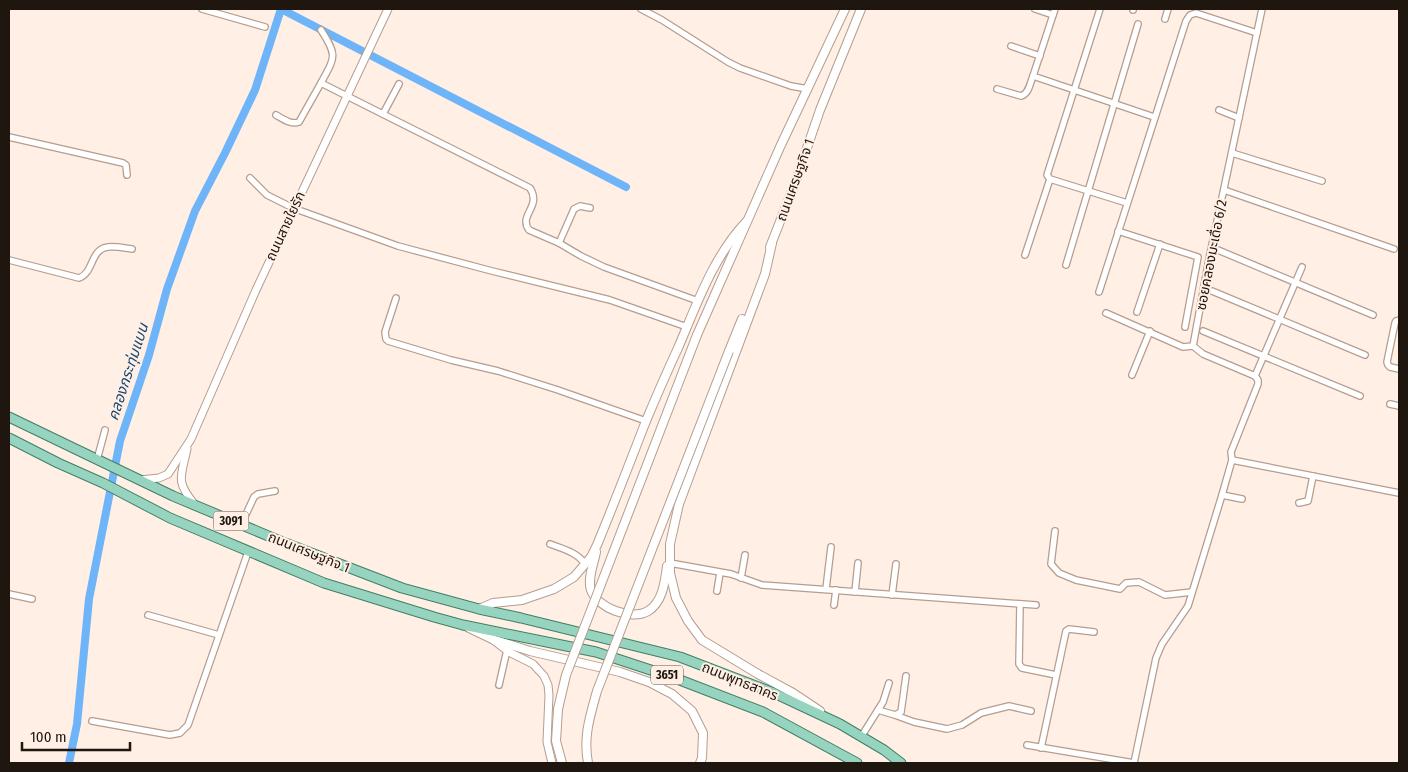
<svg xmlns="http://www.w3.org/2000/svg" width="1408" height="772" font-family="'Fira Sans Condensed','Noto Sans Thai',sans-serif">
<style>
.lines{fill:none;stroke-linecap:round;stroke-linejoin:round}
.canal{stroke:#6eb4f9;stroke-width:8}
.minor-casing{stroke:#b69d8e;stroke-width:8}
.tertiary-casing{stroke:#b69d8e;stroke-width:9}
.secondary-casing{stroke:#b69d8e;stroke-width:10}
.primary-casing{stroke:#407f66;stroke-width:11}
.minor{stroke:#fff;stroke-width:5.5}
.tertiary{stroke:#fff;stroke-width:7}
.secondary{stroke:#fff;stroke-width:8}
.primary{stroke:#97d4bf;stroke-width:9}
.secondary-bridge-casing{stroke:#b69d8e;stroke-width:10;stroke-linecap:butt}
.secondary-bridge{stroke:#fff;stroke-width:8}
.labels{text-anchor:middle;stroke-width:4;stroke-linejoin:round;paint-order:stroke}
.shield{fill:#ffefe5;stroke:#625750;stroke-width:1}
.shield-label{font-size:12px;font-weight:bold;fill:#1f1610}
.street-label{font-size:14px;fill:#1f1610;stroke:#ffefe5}
.water-label{font-size:15px;font-style:italic;fill:#154773;stroke:#ffefe5}
</style>
<rect width="100%" height="100%" fill="#ffefe5"/>
<g class="lines">
<g class="canal">
<path d="M 281,9 L 626,187"/>
<path d="M 69,763 L 77,724 L 89,599 L 120,441 L 149,355 L 167,289 L 195,211 L 225,153 L 255,90 L 281,9"/>
</g>
<defs>
<g id="minor">
<path d="M 202,9 L 265,27"/>
<path d="M 641,9 L 662,20 L 728,62 L 740,68 L 791,86 L 808,89"/>
<path d="M 1035,9 L 1053,15"/>
<path d="M 1055,9 L 1033,76 L 1154,117"/>
<path d="M 1100,9 L 1047,175 L 1050,179 L 1127,203"/>
<path d="M 1133,10 L 1133,9"/>
<path d="M 1165,19 L 1168,9"/>
<path d="M 1011,46 L 1040,56"/>
<path d="M 321,83 C 335,57 338,56 321,30"/>
<path d="M 997,89 L 1021,96 C 1029,94 1030,83 1033,76"/>
<path d="M 1219,110 L 1239,118"/>
<path d="M 383,114 L 399,84"/>
<path d="M 276,115 C 283,119 291,125 299,122 L 321,83 L 530,188 C 542,207 518,215 529,230 L 559,243 L 581,256 L 604,267 L 698,301"/>
<path d="M 9,137 L 123,163 L 126,165 L 127,175"/>
<path d="M 1232,153 L 1322,181"/>
<path d="M 250,178 L 267,195 L 293,208 L 398,246 L 492,271 L 610,300 L 687,327"/>
<path d="M 1224,190 L 1394,249"/>
<path d="M 1118,231 L 1198,257 L 1185,327"/>
<path d="M 559,243 L 574,209 L 580,206 L 590,208"/>
<path d="M 1218,250 L 1373,315"/>
<path d="M 1025,255 L 1050,179"/>
<path d="M 9,260 L 79,278 C 94,273 90,249 108,247 C 116,246 124,248 132,249"/>
<path d="M 1066,265 L 1138,24"/>
<path d="M 1212,291 L 1365,355"/>
<path d="M 1099,292 L 1186,21 L 1190,15 L 1196,13 L 1257,33"/>
<path d="M 396,298 L 385,332 L 386,339 L 388,341 L 451,360 L 498,371 L 558,390 L 646,421"/>
<path d="M 1137,312 L 1160,244"/>
<path d="M 1106,313 L 1183,347 L 1193,346"/>
<path d="M 1399,320 L 1396,321 L 1395,323 L 1387,362 L 1388,365 L 1390,367 L 1399,369"/>
<path d="M 1203,331 L 1360,396"/>
<path d="M 1132,375 L 1150,331"/>
<path d="M 1255,376 L 1302,267"/>
<path d="M 1390,404 L 1399,406"/>
<path d="M 97,460 L 105,430"/>
<path d="M 1232,460 L 1399,493"/>
<path d="M 1222,495 L 1242,499"/>
<path d="M 1299,503 L 1308,501 L 1313,476"/>
<path d="M 241,525 L 254,497 L 258,494 L 275,491"/>
<path d="M 1055,531 L 1051,564 L 1059,573 L 1076,580 L 1120,589 L 1126,583 L 1139,582 L 1165,595 L 1192,592"/>
<path d="M 550,544 C 563,549 577,552 585,564"/>
<path d="M 670,563 L 731,574 L 762,585 L 1036,605"/>
<path d="M 741,578 L 745,555"/>
<path d="M 826,589 L 831,547"/>
<path d="M 717,591 L 720,573"/>
<path d="M 855,592 L 858,563"/>
<path d="M 9,594 L 32,599"/>
<path d="M 892,595 L 896,564"/>
<path d="M 1020,604 L 1019,664 L 1022,668 L 1056,675"/>
<path d="M 834,605 L 836,590"/>
<path d="M 148,615 L 219,635"/>
<path d="M 499,685 L 507,650"/>
<path d="M 878,710 L 895,715 L 901,712 L 906,676"/>
<path d="M 895,715 L 914,722 L 947,729 L 962,725 L 981,713 L 1009,706 L 1031,711"/>
<path d="M 92,721 L 170,735 L 180,733 L 188,725 L 248,552"/>
<path d="M 861,737 L 883,702 L 889,683"/>
<path d="M 1027,745 L 1134,763"/>
<path d="M 1041,748 L 1066,631 L 1069,629 L 1094,632"/>
<path d="M 1134,763 L 1156,658 L 1162,644 L 1188,606 L 1222,495 L 1232,460 L 1231,452 L 1258,384 L 1258,380 L 1255,376 L 1203,354 L 1193,346 L 1209,259 L 1262,9"/>
</g>
<g id="tertiary">
<path d="M 187,449 C 181,477 175,481 195,505"/>
<path d="M 140,480 L 159,478 L 168,474 L 191,439 L 256,290 L 388,9"/>
<path d="M 493,640 L 509,652 L 533,664 L 544,676 L 548,685 L 549,695 L 547,742 L 552,763"/>
</g>
<g id="secondary">
<path d="M 772,243 L 765,274 L 679,504 L 670,544 L 670,573 L 676,598 L 688,621 L 702,640 L 758,674 L 793,693 L 820,711"/>
<path d="M 770,247 L 794,186 L 820,110 L 861,9"/>
<path d="M 697,335 L 780,147 L 845,9"/>
<path d="M 729,351 L 742,319"/>
<path d="M 596,552 C 594,563 587,579 591,590 C 597,608 632,621 648,611 C 663,602 665,581 667,566"/>
<path d="M 479,609 L 493,603 L 522,600 L 554,589 L 574,577 L 591,557 L 597,545 C 614,504 630,462 646,421 C 656,397 667,372 678,348 C 697,304 713,257 746,222"/>
<path d="M 469,628 L 492,639 L 530,651 L 620,672 L 649,682 L 672,694 L 692,711 L 703,733 L 702,758 L 700,763"/>
</g>
<g id="primary">
<path d="M 9,417 L 173,496 L 285,543 L 402,588 L 479,609 L 521,618 L 680,657 L 774,693 L 840,724 L 884,750 L 901,763"/>
<path d="M 9,438 L 58,463 L 103,483 L 170,518 L 324,583 L 434,617 L 463,625 L 596,652 L 672,677 L 763,712 L 857,763"/>
</g>
</defs>
<use href="#minor" class="minor-casing"/>
<use href="#tertiary" class="tertiary-casing"/>
<use href="#secondary" class="secondary-casing"/>
<use href="#primary" class="primary-casing"/>
<use href="#minor" class="minor"/>
<use href="#tertiary" class="tertiary"/>
<use href="#secondary" class="secondary"/>
<use href="#primary" class="primary"/>
<defs>
<g id="secondary-bridge">
<path d="M 562,763 L 556,741 L 558,709 L 566,675 L 697,335"/>
<path d="M 588,763 C 583,737 590,716 597,691 L 729,351"/>
</g>
</defs>
<use href="#secondary-bridge" class="secondary-bridge-casing"/>
<use href="#secondary-bridge" class="secondary-bridge"/>
</g>
<g class="labels">
<g class="shield">
<rect x="213.5" y="511.5" width="35" height="19" rx="4"/>
<rect x="651" y="665.5" width="32" height="19" rx="4"/>
</g>
<g class="shield-label">
<text x="231" y="525">3091</text>
<text x="667" y="679">3651</text>
</g>
<g class="street-label">
<text transform="translate(795 180) rotate(-70)" y="5">ถนนเศรษฐกิจ 1</text>
<text transform="translate(285 226) rotate(-65)" y="5">ถนนสายใยรัก</text>
<text transform="translate(1211 255) rotate(-79)" y="5">ซอยคลองมะเดื่อ 6/2</text>
<text transform="translate(309 552) rotate(22)" y="5">ถนนเศรษฐกิจ 1</text>
<text transform="translate(740 681) rotate(22)" y="5">ถนนพุทธสาคร</text>
</g>
<g class="water-label">
<text transform="translate(128 372) rotate(-72)" y="5">คลองกระทุ่มแบน</text>
</g>
</g>
<rect width="1408" height="772" fill="none" stroke="#1f1610" stroke-width="20"/>
<path d="M22 742v8h108v-8" fill="none" stroke="#1f1610" stroke-width="2.5"/>
<text x="30" y="742" font-size="15" fill="#1f1610" stroke="#ffefe5" stroke-width="4" paint-order="stroke">100 m</text>
</svg>
